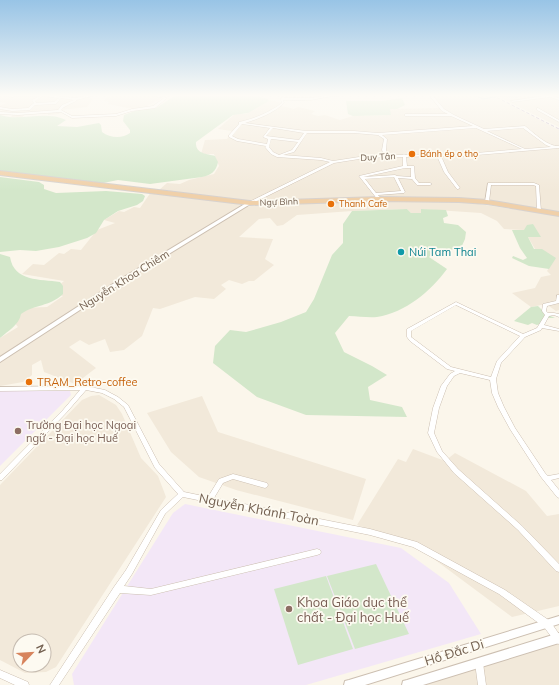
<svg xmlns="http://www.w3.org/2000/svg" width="559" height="685" font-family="Mulish,sans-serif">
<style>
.residential{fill:#f2e9da;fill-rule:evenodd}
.education{fill:#f3e7f7}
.green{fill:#d3e7ca}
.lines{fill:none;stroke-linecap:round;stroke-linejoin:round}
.stream{stroke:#a8c9d3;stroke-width:1}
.minor-casing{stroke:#ccbfb1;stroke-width:1}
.tertiary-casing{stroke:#ccbfb1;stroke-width:2}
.trunk-casing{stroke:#d8d2ce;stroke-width:2}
.minor{fill:#fff;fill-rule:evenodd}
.tertiary{fill:#fff;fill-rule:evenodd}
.trunk{fill:#f0d0a9;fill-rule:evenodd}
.rail{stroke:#baa9c4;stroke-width:1;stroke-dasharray:3.5 2;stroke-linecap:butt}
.food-dot{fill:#e8710a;stroke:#fdfaf1;stroke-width:1.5}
.culture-dot{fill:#0f9aa8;stroke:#fdfaf1;stroke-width:1.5}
.education-dot{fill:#8d6e63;stroke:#fdfaf1;stroke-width:1.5}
.labels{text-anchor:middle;stroke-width:3.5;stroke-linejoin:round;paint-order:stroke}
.far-food-label{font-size:9px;fill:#c56008;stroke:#fdfaf1;text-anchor:start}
.far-street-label{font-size:9px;fill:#736050;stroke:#fdfaf1}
.culture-label{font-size:11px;fill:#0d838f;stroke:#fdfaf1;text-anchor:start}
.street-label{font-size:11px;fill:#736050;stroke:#fdfaf1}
.food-label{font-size:11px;fill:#c56008;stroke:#fdfaf1;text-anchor:start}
.education-label{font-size:11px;fill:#785e54;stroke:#fdfaf1;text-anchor:start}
.near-street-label{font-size:13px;fill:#736050;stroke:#fdfaf1}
.near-education-label{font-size:13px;fill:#785e54;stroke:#fdfaf1;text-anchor:start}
</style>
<rect width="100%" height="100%" fill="#fbf6eb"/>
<g class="residential">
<path d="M 0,95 L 94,95 L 90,97 L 93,99 L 87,107 L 61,110 L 59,114 L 48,115 L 47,111 L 25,114 L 22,118 L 11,117 L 13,114 L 0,112 L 4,109 L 0,108 L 0,106 L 6,103 L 0,102 Z"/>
<path d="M 111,95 L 168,95 L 145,107 L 133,109 L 108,104 L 109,102 L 104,101 L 107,97 L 112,97 Z"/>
<path d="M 427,95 L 491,95 L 559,130 L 559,214 L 458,199 L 395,197 L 264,202 L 215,198 L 159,190 L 167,183 L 180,184 L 189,180 L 214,174 L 219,166 L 214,154 L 201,154 L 205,140 L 227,139 L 232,131 L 218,129 L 236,113 L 246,114 L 270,100 L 283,103 L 282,106 L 294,109 L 298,107 L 315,111 L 311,114 L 318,116 L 325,115 L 340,120 L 353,116 L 391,115 L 389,109 L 440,108 Z"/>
<path d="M 495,95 L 559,95 L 559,127 Z"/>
<path d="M 151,192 L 235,203 L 245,207 L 263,204 L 380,200 L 459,201 L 559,216 L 559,310 L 556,311 L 546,304 L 531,307 L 512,293 L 535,288 L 541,277 L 551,275 L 547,271 L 555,258 L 535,249 L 528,237 L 540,237 L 524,230 L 504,229 L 497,221 L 481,213 L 421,209 L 421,213 L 411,213 L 407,209 L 352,211 L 297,215 L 283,225 L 277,226 L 270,218 L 259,219 L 239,237 L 273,239 L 265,259 L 274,265 L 254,281 L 249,281 L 242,284 L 229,280 L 221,285 L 226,289 L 214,299 L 195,297 L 160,309 L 153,308 L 142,336 L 124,350 L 110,352 L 105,339 L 89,345 L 80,340 L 69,347 L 96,368 L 75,384 L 44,372 L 41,360 L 32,365 L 32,375 L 23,382 L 0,386 L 0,338 L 18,327 L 14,322 L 21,308 L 47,307 L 63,296 L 50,293 L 64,281 L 22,274 L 33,264 L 44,265 L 59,253 L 64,254 L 71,249 L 81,250 L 97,230 L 115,223 L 104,220 L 119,211 L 124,212 L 134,207 L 140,208 Z"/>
<path d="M 99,395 L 116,405 L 122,414 L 141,458 L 158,476 L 166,497 L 56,667 L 46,672 L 25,673 L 0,660 L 0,485 L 82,400 L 91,396 ZM 20,641 L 44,641 L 44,665 L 20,665 Z"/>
<path d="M 202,396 L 218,432 L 366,479 L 353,520 L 236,490 L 199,477 L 171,452 L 147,413 Z"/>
<path d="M 413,449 L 445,461 L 455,453 L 526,491 L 547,516 L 559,514 L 559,606 L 512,617 L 415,545 L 357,525 L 398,459 L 406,462 Z"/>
<path d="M 559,640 L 559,685 L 422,685 Z"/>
</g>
<g class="education">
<path d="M 0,391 L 70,391 L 71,395 L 0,466 Z"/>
<path d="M 185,504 L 401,548 L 449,583 L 481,634 L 306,685 L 74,685 L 72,674 L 173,513 Z"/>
</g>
<g class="green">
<path d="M 176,95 L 256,96 L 268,99 L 269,101 L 248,113 L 233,115 L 196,142 C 195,154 207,154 215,156 L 218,162 C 216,172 211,175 202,177 L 150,184 L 118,180 L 103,183 L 0,171 L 0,115 C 20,122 45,110 66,120 L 57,126 L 77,127 L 99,123 L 101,125 L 102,132 C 110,138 122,139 130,133 L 130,130 L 123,121 L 124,115 L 137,110 L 156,108 Z"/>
<path d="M 402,98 L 405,105 L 397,109 L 390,109 L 391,115 L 353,116 L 348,114 L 346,101 L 382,101 Z"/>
<path d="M 0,177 L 39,182 L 44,185 L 44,189 L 56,193 L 106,191 L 142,194 L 145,196 L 143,201 L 137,205 L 118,211 L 104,220 L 96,233 L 87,238 L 59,247 L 36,251 L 20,250 L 0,252 Z"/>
<path d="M 407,209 L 411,213 L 421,213 L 421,209 L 446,210 L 448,216 L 443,218 L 444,223 L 458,225 L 466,232 L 465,239 L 461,248 L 433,253 L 429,257 L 447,269 C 430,292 406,312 377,317 C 368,318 358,316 349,316 L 335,333 L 344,352 L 372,366 L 387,375 L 368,387 L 370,400 L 402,407 L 407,417 L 306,415 L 257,397 L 213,363 L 215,346 L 230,330 L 246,332 L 281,322 L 306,312 L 314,299 L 332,255 L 343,243 L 343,224 L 352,211 Z"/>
<path d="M 533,224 L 541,237 L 528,237 L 534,249 L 542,249 L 556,258 L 549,269 L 529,266 L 512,258 L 513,256 L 523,260 L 527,258 L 520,248 L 512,230 L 524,230 L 527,225 Z"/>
<path d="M 0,254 L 10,257 C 14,282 40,279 60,282 L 63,286 L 63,294 C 49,307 35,304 21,314 C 19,325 8,331 0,338 Z"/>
<path d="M 538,306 L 546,314 L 555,318 L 547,318 L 543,323 L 537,325 L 532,323 L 528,325 L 514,321 L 531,307 Z"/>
<path d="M 376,564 L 409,634 L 355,649 L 327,576 Z"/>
<path d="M 326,576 L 353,649 L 298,665 L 274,589 Z"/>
</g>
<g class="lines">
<g class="stream">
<path d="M 475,95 L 483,99 L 499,96 L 518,97 L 522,95"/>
<path d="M 313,99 L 343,95"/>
<path d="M 291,100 L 305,100"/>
</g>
<defs>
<g id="minor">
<path d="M 2,95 L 48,95 L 75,98 L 90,95 L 96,95 L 76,100 L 76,101 L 64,107 L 61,110 L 72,116 L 116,114 L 132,109 L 153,106 L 164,98 L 149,95 L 155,95 L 167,98 L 155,108 L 132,111 L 116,116 L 72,118 L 61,112 L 18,115 L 0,114 L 0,112 L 18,113 L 58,110 L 62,105 L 74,100 L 61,98 L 56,104 L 35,105 L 30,110 L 12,111 L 0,109 L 0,107 L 12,109 L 28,108 L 34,103 L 32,100 L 40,96 L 14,96 L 13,97 ZM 42,96 L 59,98 L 54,102 L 36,103 L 35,101 Z"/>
<path d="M 284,95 L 286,95 L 284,98 L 311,98 L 330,95 L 337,95 L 311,100 L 283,100 L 284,103 C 274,113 258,119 245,123 L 306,131 L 354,131 L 378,133 L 473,126 L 451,116 L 405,116 L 405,114 L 448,114 L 442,111 L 429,95 L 432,95 L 444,109 L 454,115 L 484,129 L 525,126 C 534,133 548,147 559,146 L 559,148 L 465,156 L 441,156 L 448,172 L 460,188 L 458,189 L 457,189 L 444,172 L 437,156 L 406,157 L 407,166 L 414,166 L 415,178 L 419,183 L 430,183 L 432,184 L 430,185 L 417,185 L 412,179 L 398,178 L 405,192 L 404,193 L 378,195 L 381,199 L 379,200 L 378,200 L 359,176 L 403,166 L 403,157 L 386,157 L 359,159 L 334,163 L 251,204 L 249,204 L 249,202 L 330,162 L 321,160 L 277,157 L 271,154 L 265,147 L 266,146 L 237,141 L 229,137 L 229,135 L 239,124 L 239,122 C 254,119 270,112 282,103 L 281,99 ZM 242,124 L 270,128 L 263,137 L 268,139 L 267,144 L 238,139 L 232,136 ZM 273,128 L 304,133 L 299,140 L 266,136 ZM 476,128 L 522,149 L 465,154 L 440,154 L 438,153 L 437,154 L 405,155 L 404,154 L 403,155 L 387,155 L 386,150 L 387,139 L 382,135 ZM 523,128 L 546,145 L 551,147 L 525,149 L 487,131 ZM 307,133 L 354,133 L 378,135 L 384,139 L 382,150 L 384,155 L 359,157 L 333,161 L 321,158 L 283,155 L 294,152 ZM 271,139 L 272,139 L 298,142 L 292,150 L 279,155 L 273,152 L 269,147 ZM 405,168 L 411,168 L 411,177 L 397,176 L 395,175 L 363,177 ZM 394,177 L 401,191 L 376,193 L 365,179 Z"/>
<path d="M 507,95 L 511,95 L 507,97 L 506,96 Z"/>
<path d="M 550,95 L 559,98 L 559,100 L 550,97 L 512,102 L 511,101 Z"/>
<path d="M 538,108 L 559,120 L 559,122 L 537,110 L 537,108 Z"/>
<path d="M 488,183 L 534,183 L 539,185 L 541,211 L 539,212 L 537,211 L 536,186 L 533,185 L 491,185 L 489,202 L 487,203 L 485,202 Z"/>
<path d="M 557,295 L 559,295 L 559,303 L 547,306 L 546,311 L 548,313 L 554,313 L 559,314 L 559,317 L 554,315 L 549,316 L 544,325 L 559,329 L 559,331 L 542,328 L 541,330 L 525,337 L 501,363 L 496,379 L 498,393 L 504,407 L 515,428 L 545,473 L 548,476 L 559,474 L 559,478 L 551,480 L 559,490 L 559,498 L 557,497 L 541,477 L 510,429 L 498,407 L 492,393 L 490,380 L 460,373 L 454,376 L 447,386 L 439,408 L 434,433 L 442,451 L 458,469 L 522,526 L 559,564 L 559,572 L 556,571 L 518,530 L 454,473 L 437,452 L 428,433 L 433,408 L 441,386 L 450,374 L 455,371 L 447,369 L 410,341 L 407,337 L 407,329 L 456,302 L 523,334 L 537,328 L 545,315 L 542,311 L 543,304 L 556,301 ZM 456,305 L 520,336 L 497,361 L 491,377 L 451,367 L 411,337 L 411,331 Z"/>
<path d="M 85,386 L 105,390 L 118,397 L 128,405 L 159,464 L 184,492 L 208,497 L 219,479 L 233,474 L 267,483 L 268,485 L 267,487 L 265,488 L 233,479 L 223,483 L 214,498 L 370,529 L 417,542 L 505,590 L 550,621 L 559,634 L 559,644 L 556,643 L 544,627 L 499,594 L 413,547 L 370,535 L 183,497 L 165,514 L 132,574 L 124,586 L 151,589 L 317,549 L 320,550 L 321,552 L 320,554 L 317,555 L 151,595 L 120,593 L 59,685 L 50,685 L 114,587 L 126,570 L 161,510 L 178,494 L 155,468 L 124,407 L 114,399 L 102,393 L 86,390 L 67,412 L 2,480 L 0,480 L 0,474 L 63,410 L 80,390 L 0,391 L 0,387 Z"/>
<path d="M 479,659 L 482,660 L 483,663 L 486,685 L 478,685 L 475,663 L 476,660 Z"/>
<path d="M 0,670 L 28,682 L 29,685 L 15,685 L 0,678 Z"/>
</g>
<g id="tertiary">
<path d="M 248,202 L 252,203 L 123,282 L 0,362 L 0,357 L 119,280 Z"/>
<path d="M 559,616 L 559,624 L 365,685 L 344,685 L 345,681 L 349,680 Z"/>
<path d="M 559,633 L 559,643 L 423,685 L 402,685 L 403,681 L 407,680 Z"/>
</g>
<path id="trunk" d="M 0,171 L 250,201 L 379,197 L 459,198 L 487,200 L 559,212 L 559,216 L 487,204 L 459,202 L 379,201 L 250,205 L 0,175 Z"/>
</defs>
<use href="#minor" class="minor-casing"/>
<use href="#tertiary" class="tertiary-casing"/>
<use href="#trunk" class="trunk-casing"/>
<use href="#minor" class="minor"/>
<use href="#tertiary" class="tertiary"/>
<use href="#trunk" class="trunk"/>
<path class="rail" d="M 492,95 L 559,129"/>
</g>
<linearGradient id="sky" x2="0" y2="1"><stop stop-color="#98c4e6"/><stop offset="0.5" stop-color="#fdfbf6"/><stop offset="1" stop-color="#fdfbf6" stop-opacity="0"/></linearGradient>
<rect width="559" height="191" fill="url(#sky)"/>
<g class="food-dot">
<circle cx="412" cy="154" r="4"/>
<circle cx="331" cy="204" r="4"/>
<circle cx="29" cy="382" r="4"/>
</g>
<circle class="culture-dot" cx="401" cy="252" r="4"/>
<g class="education-dot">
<circle cx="18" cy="431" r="4"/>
<circle cx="289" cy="609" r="4"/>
</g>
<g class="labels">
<g class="far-food-label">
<text x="420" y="157">Bánh ép o thọ</text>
<text x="339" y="207">Thanh Cafe</text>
</g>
<g class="far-street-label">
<text transform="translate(378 157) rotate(-3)" y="3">Duy Tân</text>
<text transform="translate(279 202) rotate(-2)" y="3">Ngự Bình</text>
</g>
<g class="culture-label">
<text x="409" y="256">Núi Tam Thai</text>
</g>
<g class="street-label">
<text transform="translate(124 280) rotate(-32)" y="4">Nguyễn Khoa Chiêm</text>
</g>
<g class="food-label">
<text x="37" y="386">TRẠM_Retro-coffee</text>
</g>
<g class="education-label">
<text x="26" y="429">Trường Đại học Ngoại<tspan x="26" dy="13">ngữ - Đại học Huế</tspan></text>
</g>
<g class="near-street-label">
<text transform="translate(259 509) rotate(11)" y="5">Nguyễn Khánh Toàn</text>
<text transform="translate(454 652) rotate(-17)" y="5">Hồ Đắc Di</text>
</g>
<g class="near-education-label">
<text x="297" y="607">Khoa Giáo dục thể<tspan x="297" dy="15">chất - Đại học Huế</tspan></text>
</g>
</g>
<g transform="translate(32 653) rotate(65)"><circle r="19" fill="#fdfaf1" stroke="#c6bcb1"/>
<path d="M0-3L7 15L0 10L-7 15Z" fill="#d7845d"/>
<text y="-6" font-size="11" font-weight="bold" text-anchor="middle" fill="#736050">N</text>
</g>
</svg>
